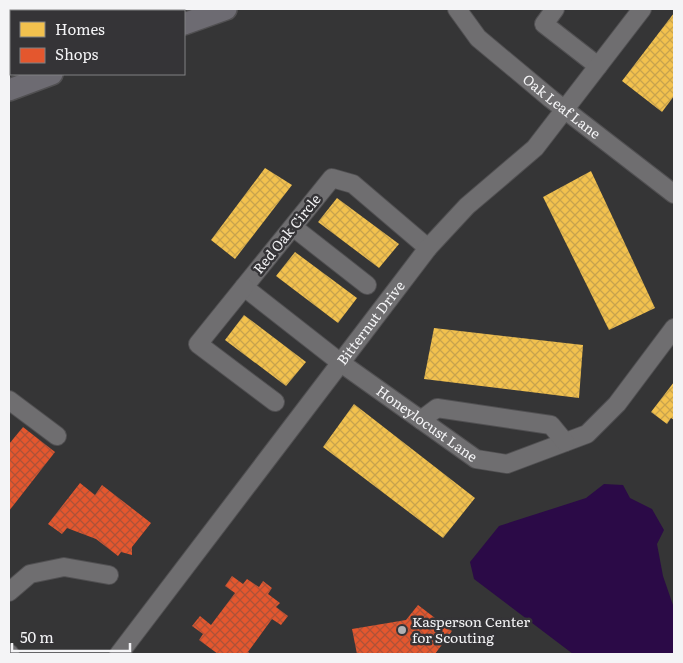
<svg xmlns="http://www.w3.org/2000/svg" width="683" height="663" font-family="Literata,serif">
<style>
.water{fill:#2b0a47}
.homes{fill:url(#homes-cross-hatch)}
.shops{fill:url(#shops-cross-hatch)}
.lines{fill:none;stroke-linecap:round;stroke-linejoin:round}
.minor-casing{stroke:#515052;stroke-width:20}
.major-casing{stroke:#515052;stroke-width:24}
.minor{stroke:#6f6e70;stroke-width:18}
.major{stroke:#6d6b72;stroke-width:21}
.poi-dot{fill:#b1b1b3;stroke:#353437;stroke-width:2}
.labels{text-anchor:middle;stroke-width:5;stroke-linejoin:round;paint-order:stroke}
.street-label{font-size:14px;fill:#f4f4f6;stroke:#353437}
.poi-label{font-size:14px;fill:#f4f4f6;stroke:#353437;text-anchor:start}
</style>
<defs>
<pattern id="homes-cross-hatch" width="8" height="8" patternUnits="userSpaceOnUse" patternTransform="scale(1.25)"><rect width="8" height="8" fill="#f2c14e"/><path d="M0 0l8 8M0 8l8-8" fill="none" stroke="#c8a34d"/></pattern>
<pattern id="shops-cross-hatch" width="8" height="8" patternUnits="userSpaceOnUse" patternTransform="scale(1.25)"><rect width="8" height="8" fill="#e4572e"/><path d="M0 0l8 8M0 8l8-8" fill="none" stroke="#ae5238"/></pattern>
</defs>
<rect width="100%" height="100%" fill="#353536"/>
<path class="water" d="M 604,484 L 623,485 L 630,498 L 652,509 L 664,530 L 657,544 L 663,576 L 674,608 L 674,654 L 573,654 L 474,579 L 470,562 L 499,526 L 586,498 Z"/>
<g class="homes">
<path d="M 674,13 L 674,96 L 662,112 L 622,81 Z"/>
<path d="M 265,168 L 292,185 L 235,259 L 211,240 Z"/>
<path d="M 591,171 L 655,308 L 609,330 L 543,197 Z"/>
<path d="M 337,198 L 399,244 L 379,268 L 318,222 Z"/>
<path d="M 295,252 L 357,298 L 338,323 L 276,276 Z"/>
<path d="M 244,315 L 306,362 L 286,386 L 225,340 Z"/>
<path d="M 434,328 L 583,345 L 579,398 L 424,379 Z"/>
<path d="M 674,382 L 674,420 L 671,418 L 667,424 L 651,412 Z"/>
<path d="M 354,404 L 475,498 L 443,538 L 323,447 Z"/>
</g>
<g class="shops">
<path d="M 23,427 L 55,452 L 9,511 L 9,444 Z"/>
<path d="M 80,483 L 95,495 L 102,485 L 151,523 L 132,547 L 132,555 L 121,552 L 118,556 L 96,539 L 67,528 L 62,534 L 48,524 Z"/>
<path d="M 232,576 L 243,584 L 247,579 L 259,587 L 263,581 L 272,588 L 268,594 L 280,603 L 276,607 L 288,616 L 281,625 L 272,619 L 248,652 L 251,654 L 218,654 L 199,640 L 203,634 L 192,626 L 200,616 L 211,625 L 235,593 L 225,586 Z"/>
<path d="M 418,605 L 452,631 L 435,654 L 357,654 L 352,629 L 406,620 Z"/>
</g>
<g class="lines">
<defs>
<g id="minor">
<path d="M 89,9 L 90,11"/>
<path id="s1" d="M 457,9 L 478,38 L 551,99 L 674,194"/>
<path d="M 555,9 L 544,24 L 598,66"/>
<path d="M 293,227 L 367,285"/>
<path id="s2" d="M 428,248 L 353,184 L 332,178 L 244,287 L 341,363 L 476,459 L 507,464 L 587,434 L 617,404 L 674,328"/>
<path d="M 244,287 L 198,344 L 275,402"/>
<path d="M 9,400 L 57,436"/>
<path d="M 421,420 L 437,408 L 551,425 L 565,442"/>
<path d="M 9,592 L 30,574 L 64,567 L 109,575"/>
<path d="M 9,653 L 10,654"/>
<path id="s3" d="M 119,654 L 428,248 L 467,206 L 535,148 L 642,9"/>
</g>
<g id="major">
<path d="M 184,24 L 226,9"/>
<path d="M 9,90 L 52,74"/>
</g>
</defs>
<use href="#minor" class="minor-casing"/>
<use href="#major" class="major-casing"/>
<use href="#minor" class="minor"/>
<use href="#major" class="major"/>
</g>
<circle class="poi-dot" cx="402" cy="630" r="5"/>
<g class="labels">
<g class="street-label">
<text dy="5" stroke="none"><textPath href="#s1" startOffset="144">Oak Leaf Lane</textPath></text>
<text transform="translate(287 234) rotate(-51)" y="5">Red Oak Circle</text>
<text dy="5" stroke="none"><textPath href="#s3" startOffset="416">Bitternut Drive</textPath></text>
<text dy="5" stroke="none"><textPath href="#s2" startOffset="489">Honeylocust Lane</textPath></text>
</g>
<g class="poi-label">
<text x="412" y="627">Kasperson Center<tspan x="412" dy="16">for Scouting</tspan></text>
</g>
</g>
<rect width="683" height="663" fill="none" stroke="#f4f4f6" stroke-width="20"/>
<rect x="10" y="10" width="175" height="65" fill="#353437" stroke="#818183"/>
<rect x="20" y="22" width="25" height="15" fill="#f2c14e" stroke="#818183"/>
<text x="55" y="35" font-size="15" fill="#f4f4f6">Homes</text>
<rect x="20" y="48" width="25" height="15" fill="#e4572e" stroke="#818183"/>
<text x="55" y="60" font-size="15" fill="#f4f4f6">Shops</text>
<path d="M12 643v8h118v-8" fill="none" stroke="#f4f4f6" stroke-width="2.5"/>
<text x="20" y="643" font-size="15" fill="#f4f4f6" stroke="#353437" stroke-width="4" paint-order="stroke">50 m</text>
</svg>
